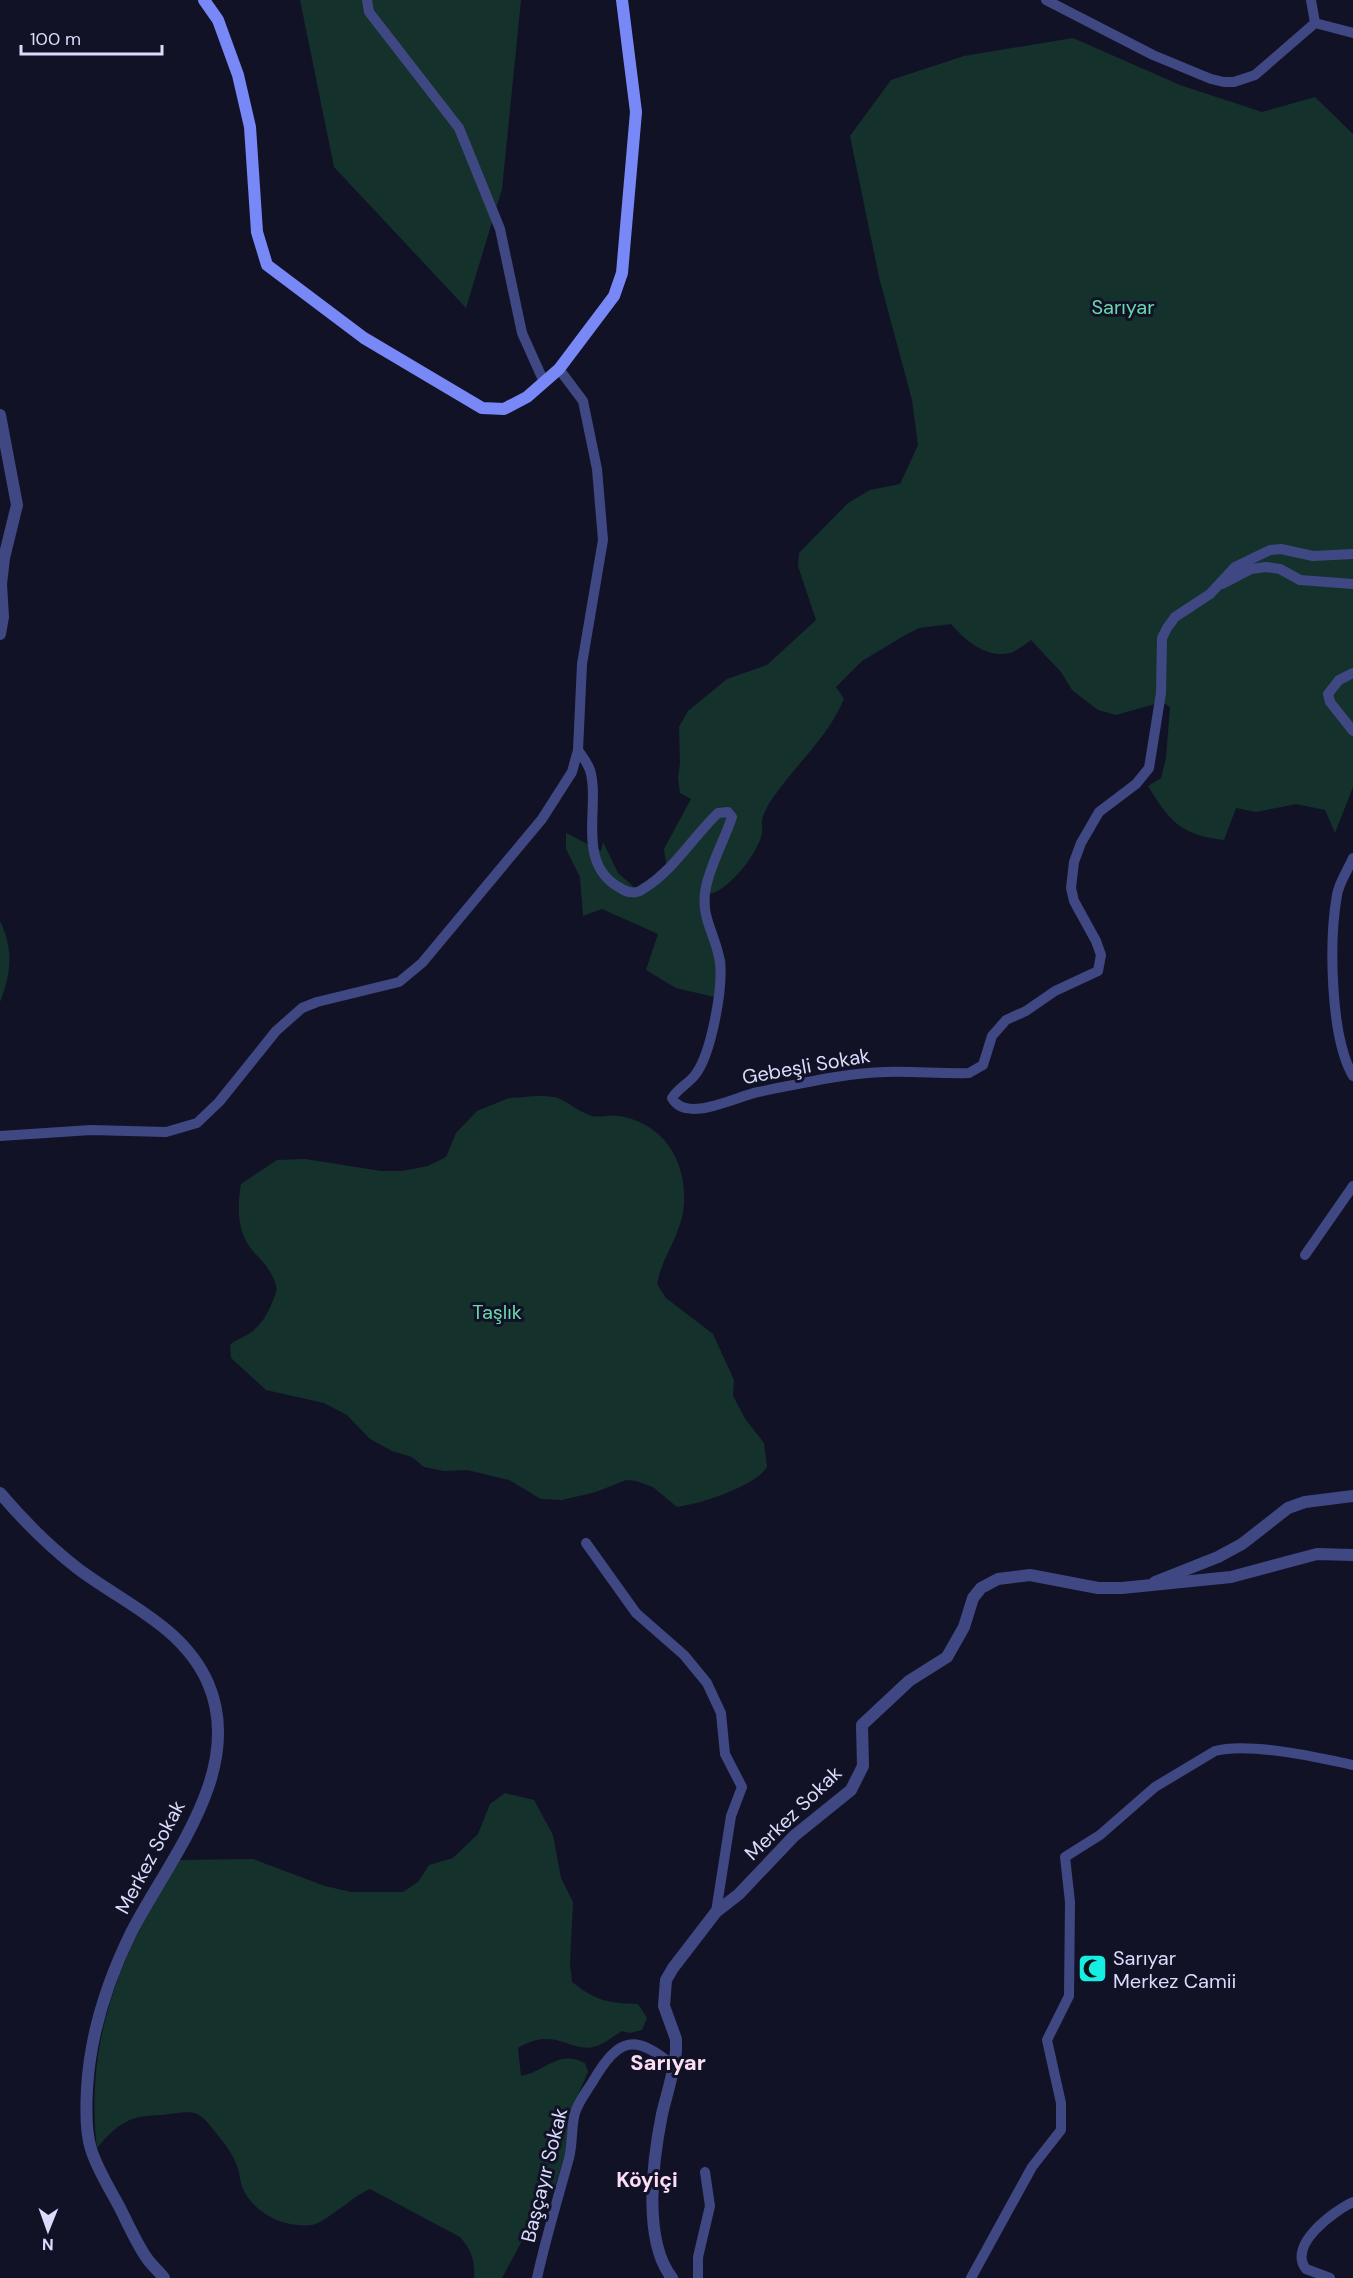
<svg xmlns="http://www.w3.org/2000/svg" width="1353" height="2278" font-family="'DM Sans',sans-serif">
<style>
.green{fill:#15312c}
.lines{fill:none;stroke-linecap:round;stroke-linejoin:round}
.minor{stroke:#404883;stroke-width:10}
.tertiary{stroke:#404883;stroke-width:12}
.secondary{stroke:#7888f6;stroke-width:12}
.labels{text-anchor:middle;stroke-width:6;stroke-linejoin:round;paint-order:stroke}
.park-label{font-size:20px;fill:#6bd8ac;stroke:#121227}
.street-label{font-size:20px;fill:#dadcfc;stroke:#121227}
.poi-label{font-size:20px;fill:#dadcfc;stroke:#121227;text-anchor:start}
.neighbourhood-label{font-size:21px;font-weight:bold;fill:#fddcf6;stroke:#121227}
.quarter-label{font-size:22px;font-weight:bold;fill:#fddcf6;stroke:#121227}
</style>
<rect width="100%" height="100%" fill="#121227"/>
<g class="green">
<path d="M 300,0 L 521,0 L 502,189 L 466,308 L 334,167 Z"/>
<path d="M 1073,38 L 1180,85 L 1262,112 L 1315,97 L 1353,134 L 1353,787 L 1335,833 L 1325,810 L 1296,804 L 1256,812 L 1236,808 L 1224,840 C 1181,835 1170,822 1148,786 L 1161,778 L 1166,758 L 1170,707 L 1162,702 L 1116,715 L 1098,710 L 1072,690 L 1061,672 L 1031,640 C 1025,644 1017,651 1010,653 C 985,658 966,641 951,624 L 919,628 L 907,634 L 862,661 L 836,687 L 844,699 C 828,737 798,762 775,795 C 770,801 764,812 762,820 C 761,824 763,829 762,833 C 759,852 729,890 710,894 L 710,916 L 726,961 L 723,999 L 676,988 L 646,970 L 658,934 L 602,909 L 583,916 L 580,877 L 566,849 L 566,833 L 601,851 L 603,842 L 618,873 L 635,888 L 667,870 L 664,849 L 691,799 L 680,793 L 678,778 L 680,763 L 679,727 L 688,711 L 727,679 L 767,665 L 816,620 L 798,566 L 799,553 L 848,503 L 870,490 L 900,484 L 918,445 L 912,400 L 879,277 L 850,136 L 891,80 L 964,56 Z"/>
<path d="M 0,921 C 14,950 11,973 0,1002 Z"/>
<path d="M 509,1098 C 523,1098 547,1093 560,1099 C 571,1104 579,1112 592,1116 C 601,1118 611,1114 619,1116 C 663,1123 686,1160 684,1202 C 683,1233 662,1256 657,1284 L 666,1298 L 713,1334 L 734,1380 L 733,1396 L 746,1420 L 764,1443 L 767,1467 C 756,1486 700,1504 677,1507 L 653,1487 L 636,1481 L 626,1480 L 596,1492 L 562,1500 L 541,1499 L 509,1480 L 467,1470 L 444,1471 L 424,1467 L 412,1457 L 392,1451 L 370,1439 L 347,1415 L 324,1403 L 266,1390 L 231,1358 L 230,1345 C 236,1339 243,1338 250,1333 C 265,1323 272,1305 277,1289 C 270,1261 254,1258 245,1239 C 237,1222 238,1201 241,1184 L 277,1160 L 305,1159 L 381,1171 L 402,1171 L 428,1166 L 446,1157 L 456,1133 L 477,1111 Z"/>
<path d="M 505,1793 L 534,1800 L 553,1835 L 561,1878 L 573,1902 L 570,1964 L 572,1982 C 596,2001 607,2003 638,2004 L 647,2018 L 642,2030 L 630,2033 L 622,2031 C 614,2036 605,2043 597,2046 C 571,2055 556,2025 518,2048 L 521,2076 C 545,2072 558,2049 585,2063 L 588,2072 L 571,2111 L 566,2150 L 555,2187 L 551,2187 L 502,2278 L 474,2278 C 475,2260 472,2251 460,2237 L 370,2189 C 353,2196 325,2223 312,2225 C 284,2228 255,2214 243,2189 C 240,2182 240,2173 237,2166 C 233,2153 221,2139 212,2128 C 208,2122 202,2116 195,2113 C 186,2111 172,2114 163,2115 C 130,2115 118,2123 97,2148 C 84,2038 122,1951 180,1860 L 253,1859 L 325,1886 L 351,1892 L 403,1892 L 418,1882 L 429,1865 L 453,1858 L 478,1834 L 490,1804 Z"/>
</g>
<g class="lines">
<g class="minor">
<path d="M 367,0 L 369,12 L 459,128 L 500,229 L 522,333 L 544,382"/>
<path d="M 1046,0 L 1153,55 L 1211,79 L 1224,82 L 1234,82 L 1255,75 L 1315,23"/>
<path d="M 1311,0 L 1315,23"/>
<path d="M 1315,23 L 1353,33"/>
<path d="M 1222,584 L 1251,569 L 1266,567 L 1280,569 L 1300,580 L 1353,584"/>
<path d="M 1353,673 L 1339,680 L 1328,694 L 1330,702 L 1353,731"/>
<path d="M 578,750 C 582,756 587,762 590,770 C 601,807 574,865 622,889 C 628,893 637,894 643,889 C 674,870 692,838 718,813 L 728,812 L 732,817 C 724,841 711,863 706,887 C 699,917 717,936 720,963 C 723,989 711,1055 695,1075 C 688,1084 678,1088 672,1098 C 686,1124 737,1096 758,1092 C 800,1084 843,1073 886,1072 C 914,1071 942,1074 969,1073 L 983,1065 L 992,1036 L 1006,1020 L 1026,1011 L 1055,991 L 1098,971 L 1101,955 L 1096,941 L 1074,901 L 1071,888 L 1074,862 L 1081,843 L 1099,812 L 1136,784 L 1149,768 L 1161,693 L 1162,638 L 1167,628 L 1175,617 L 1210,594 L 1235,567 L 1270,550 L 1281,549 L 1313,556 L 1353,554"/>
<path d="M 1353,858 C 1348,870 1339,882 1337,895 C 1329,940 1330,1037 1353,1076"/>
<path d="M 0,1136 L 91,1130 L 166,1132 L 197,1123 L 219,1102 L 276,1031 L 302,1008 L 317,1002 L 399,982 L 422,963 L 542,819 L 572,772 L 578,750 L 582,664 L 603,540 L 597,469 L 583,401 L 559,369"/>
<path d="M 1305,1255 L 1353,1186"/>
<path d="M 586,1543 L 636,1613 L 684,1655 L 707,1683 L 721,1713 L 725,1754 L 742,1787 L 731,1816 L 716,1912"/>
<path d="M 537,2278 C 546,2237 558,2198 569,2158 C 573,2143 571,2127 575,2113 C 578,2102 587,2091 593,2081 C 619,2037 635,2033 675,2067"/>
<path d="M 698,2278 L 698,2257 L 710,2206 L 705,2172"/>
<path d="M 971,2278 L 1032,2167 L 1061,2130 L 1061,2103 L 1047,2040 L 1069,1996 L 1070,1902 L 1065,1857 L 1100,1835 L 1155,1787 L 1215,1751 C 1248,1742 1317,1757 1353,1765"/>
<path d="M 1330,2278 L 1306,2269 C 1287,2245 1334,2211 1353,2202"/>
</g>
<g class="tertiary">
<path d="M 0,415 L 17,505 L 4,558 L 1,584 L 3,617 L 0,634"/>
<path d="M 0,1493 C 22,1519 49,1546 77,1568 C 123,1603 183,1626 208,1683 C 246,1771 168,1860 131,1933 C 107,1982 90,2033 87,2089 C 86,2107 85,2131 91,2149 C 97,2169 110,2189 120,2208 C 128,2224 136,2242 146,2257 C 151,2265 159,2271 164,2278"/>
<path d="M 1155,1582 L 1218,1557 L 1242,1544 L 1288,1508 L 1305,1502 L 1353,1496"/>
<path d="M 672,2278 C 642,2240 653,2159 662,2114 C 667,2093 674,2073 676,2051 L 676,2039 L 664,2006 L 666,1980 L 673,1968 L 716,1912 L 739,1894 L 794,1836 L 851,1790 L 863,1766 L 862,1725 L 909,1681 L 947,1657 L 964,1627 L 973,1598 L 981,1588 L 998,1579 L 1030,1575 L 1098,1588 L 1122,1588 L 1231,1577 L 1317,1554 L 1353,1555"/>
</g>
<path class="secondary" d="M 204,0 L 218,20 L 238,75 L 250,127 L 257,232 L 267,265 L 364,338 L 482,408 L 504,409 L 527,397 L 559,369 L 614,296 L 622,273 L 636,112 L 622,0"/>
</g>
<defs>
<symbol id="mosque-square" viewBox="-11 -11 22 22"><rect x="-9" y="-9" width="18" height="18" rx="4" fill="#14eee3" stroke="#121227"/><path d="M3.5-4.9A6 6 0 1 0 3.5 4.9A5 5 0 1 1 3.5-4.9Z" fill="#111"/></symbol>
</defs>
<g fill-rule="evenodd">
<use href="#mosque-square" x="1076" y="1952" width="33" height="33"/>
</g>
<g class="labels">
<g class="park-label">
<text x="1123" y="314">Sarıyar</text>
<text x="497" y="1319">Taşlık</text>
</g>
<g class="street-label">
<text transform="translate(806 1066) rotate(-10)" y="7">Gebeşli Sokak</text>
<text transform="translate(793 1813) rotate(-44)" y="7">Merkez Sokak</text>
<text transform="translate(150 1857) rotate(-62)" y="7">Merkez Sokak</text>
<text transform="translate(544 2175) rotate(-76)" y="7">Başçayır Sokak</text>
</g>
<g class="poi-label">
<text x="1113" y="1965">Sarıyar<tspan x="1113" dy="23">Merkez Camii</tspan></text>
</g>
<g class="neighbourhood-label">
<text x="647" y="2187">Köyiçi</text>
</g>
<g class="quarter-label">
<text x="668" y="2070">Sarıyar</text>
</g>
</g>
<g transform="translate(48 2230) rotate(181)" stroke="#121227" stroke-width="4.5" paint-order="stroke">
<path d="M0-4.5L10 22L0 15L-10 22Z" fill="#dadcfc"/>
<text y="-9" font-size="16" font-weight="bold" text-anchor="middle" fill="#dadcfc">N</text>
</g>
<path d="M21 45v9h141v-9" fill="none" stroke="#dadcfc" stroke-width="3"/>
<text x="30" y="45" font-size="18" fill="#dadcfc" stroke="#121227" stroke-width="4.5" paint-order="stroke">100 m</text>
</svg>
